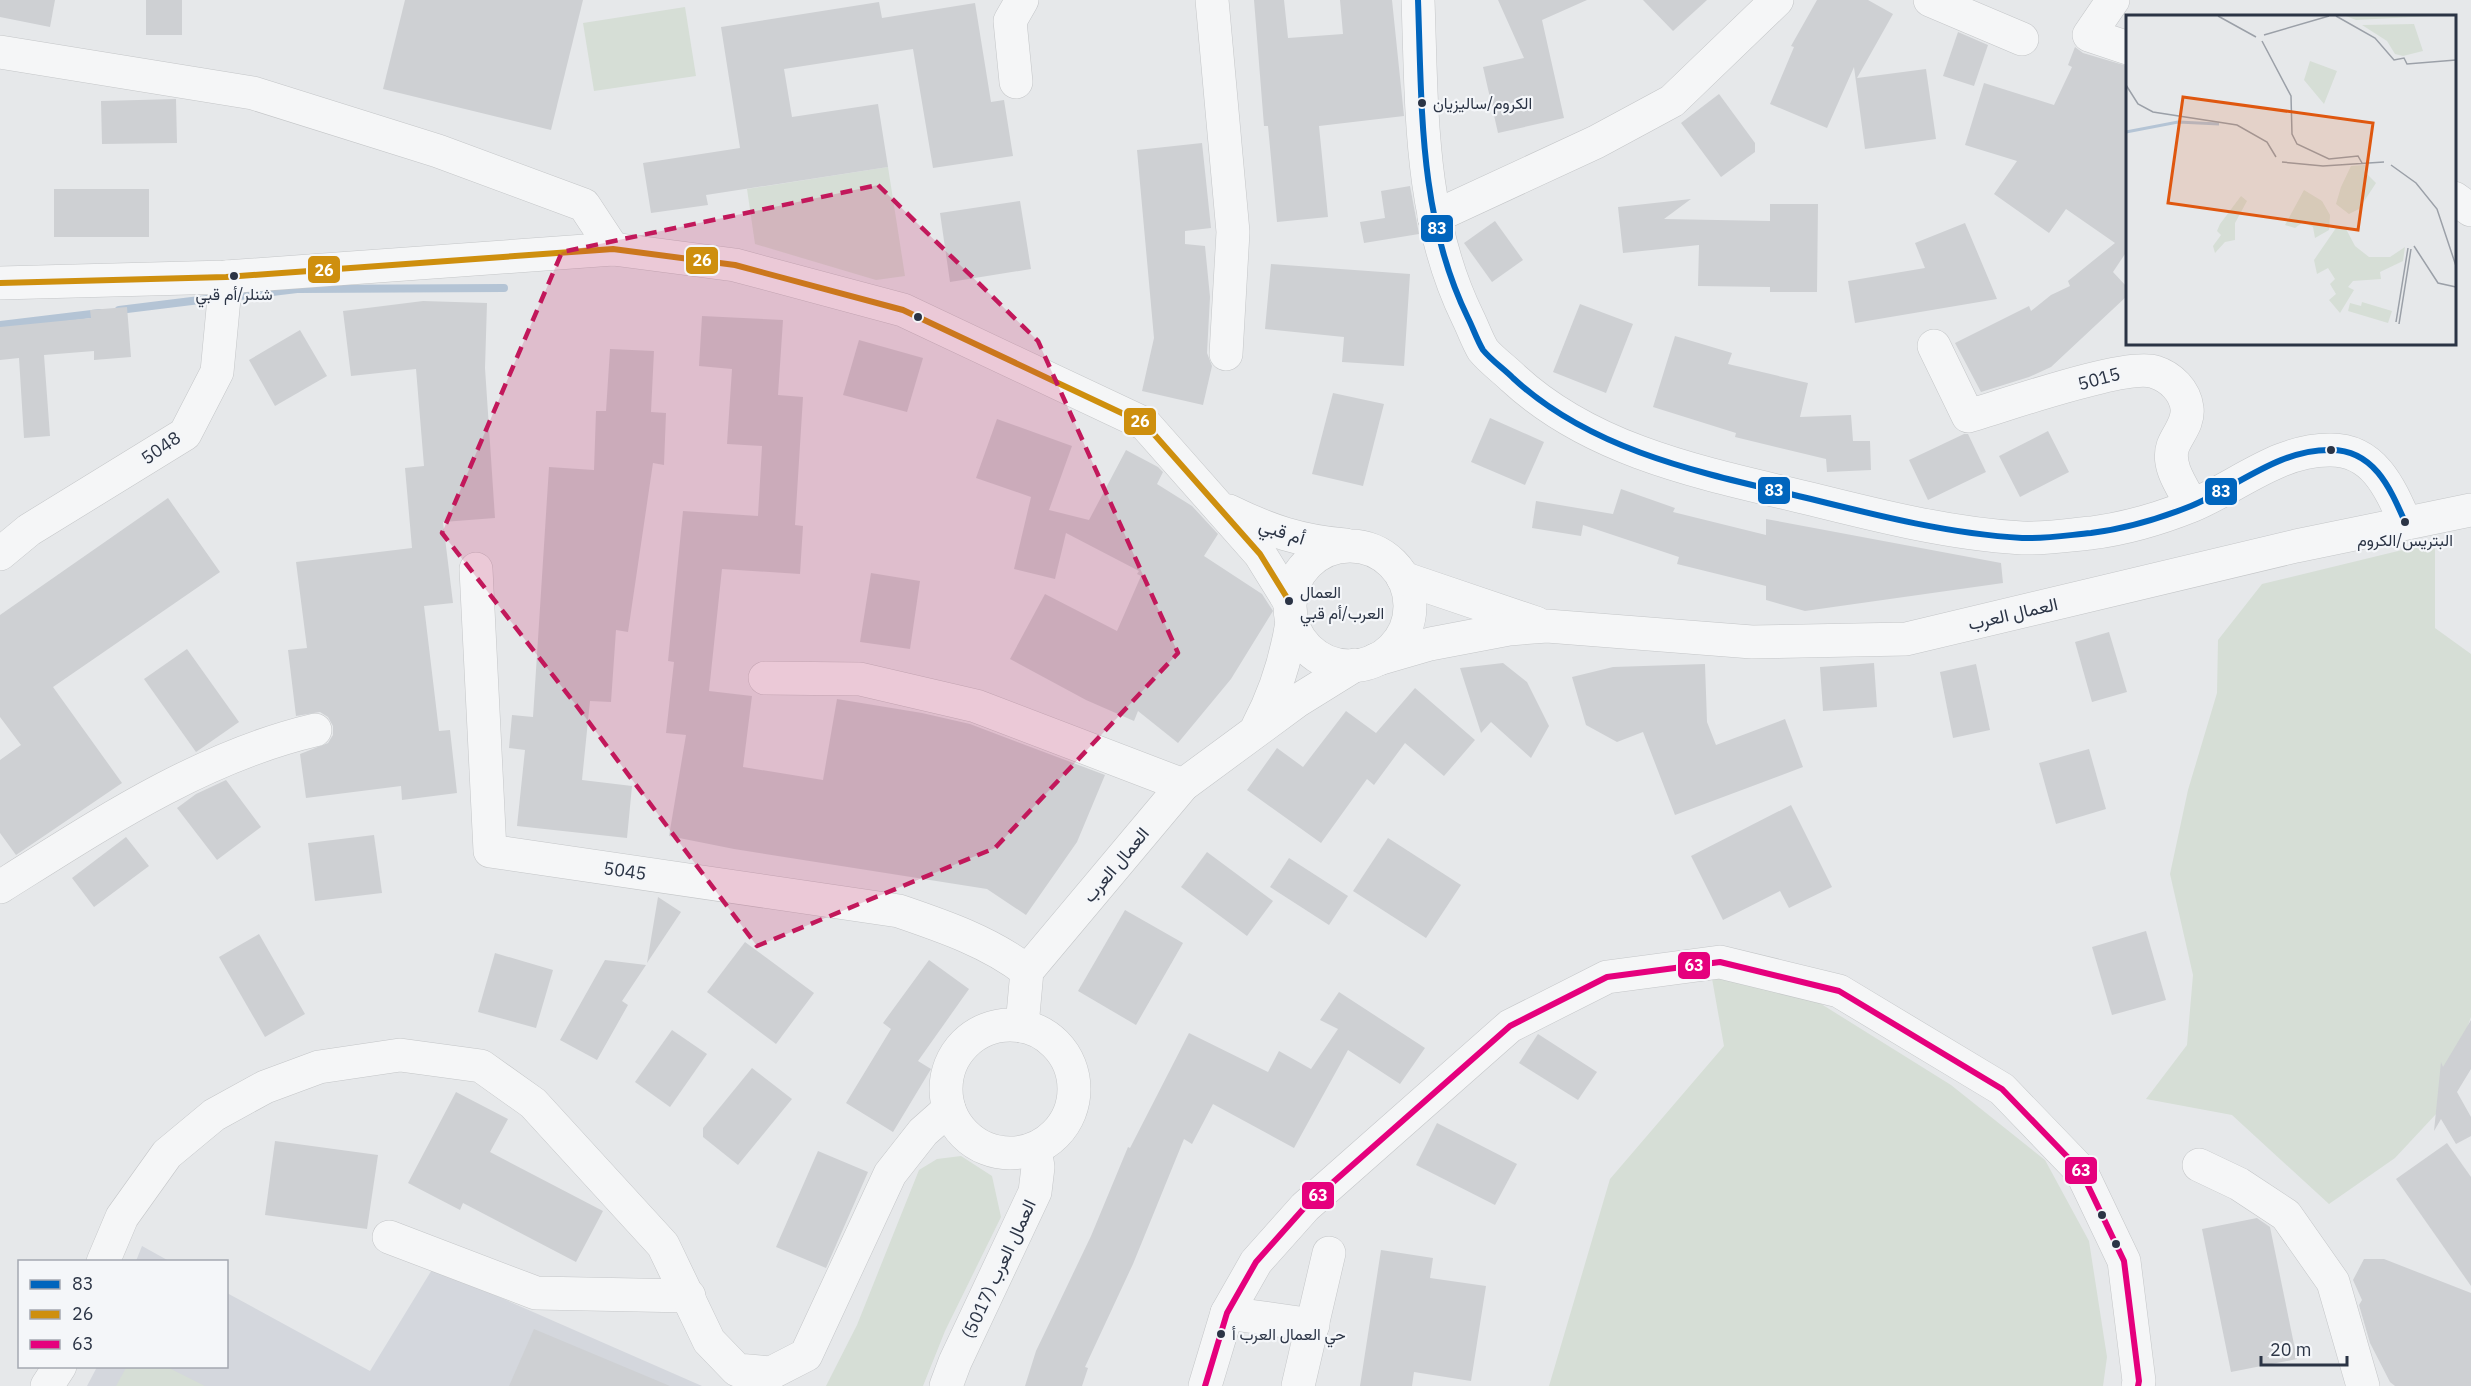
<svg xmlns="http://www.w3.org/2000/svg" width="2471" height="1386" font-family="'IBM Plex Sans',Vazirmatn,sans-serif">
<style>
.built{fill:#d4d7dd}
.green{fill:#d6ded6}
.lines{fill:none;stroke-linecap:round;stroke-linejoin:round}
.stream{stroke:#b4c4d5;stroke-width:8}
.building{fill:#ced0d3}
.minor-casing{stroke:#c4c6c8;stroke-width:34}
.minor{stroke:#f5f6f7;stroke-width:33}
.bus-1-casing{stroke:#f4f6f9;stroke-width:10}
.bus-2-casing{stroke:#f4f6f9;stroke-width:10}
.bus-3-casing{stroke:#f4f6f9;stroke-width:10}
.bus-1{stroke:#0065bd;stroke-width:6}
.bus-2{stroke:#ce8f0e;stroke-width:6}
.bus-3{stroke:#e5007d;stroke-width:6}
.marked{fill:#c2185b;fill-opacity:0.2;stroke:#c2185b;stroke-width:4.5;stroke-dasharray:12 8;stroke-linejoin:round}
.bus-dot{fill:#2b3445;stroke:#f4f6f9;stroke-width:2}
.labels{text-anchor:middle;stroke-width:4.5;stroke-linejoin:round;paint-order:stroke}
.bus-label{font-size:16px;fill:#2b3445;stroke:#f4f6f9;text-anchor:start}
.street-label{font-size:18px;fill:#2b3445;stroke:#f4f6f9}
.inset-river{fill:none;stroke:#b4c4d5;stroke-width:3}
.inset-road{fill:none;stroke:#9ba0a8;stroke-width:1.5}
.view{fill:#df570f;fill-opacity:0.15;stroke:#df570f;stroke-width:3}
.inset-edge{fill:none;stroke:#2b3445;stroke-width:3}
.line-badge{stroke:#f4f6f9;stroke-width:2}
.badge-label{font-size:16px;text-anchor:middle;font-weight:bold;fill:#fff}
</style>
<rect width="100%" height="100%" fill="#e6e8ea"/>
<g class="built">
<path d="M 142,1246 L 169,1261 L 136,1261 Z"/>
<path d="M 433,1268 L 702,1386 L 87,1386 L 97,1367 L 226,1366 L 227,1293 L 370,1371 Z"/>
</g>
<g class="green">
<path d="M 685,7 L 696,76 L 594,91 L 583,23 Z"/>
<path d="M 888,167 L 905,276 L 876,280 L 755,244 L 747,189 Z"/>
<path d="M 2435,542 L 2435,628 L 2471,654 L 2471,1017 L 2437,1113 L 2395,1158 L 2329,1204 L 2232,1115 L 2146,1099 L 2187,1045 L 2193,975 L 2170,874 L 2188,790 L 2217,693 L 2218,640 L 2262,584 Z"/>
<path d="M 1711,973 L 1818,1002 L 1951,1085 L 2045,1160 L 2089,1241 L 2107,1357 L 2103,1386 L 1549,1386 L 1610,1179 L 1724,1046 Z"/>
<path d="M 961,1156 L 992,1176 L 1001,1217 L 945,1331 L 923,1386 L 826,1386 L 857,1325 L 919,1170 L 937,1159 Z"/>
<path d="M 127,1366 L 167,1367 L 205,1386 L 116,1386 Z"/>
</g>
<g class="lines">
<g class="stream">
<path d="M 232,297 L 297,289 L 504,288"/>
<path d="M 119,310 L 216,298"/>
<path d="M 0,325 L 100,313"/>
</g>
</g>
<g class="building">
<path d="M 0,0 L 55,0 L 50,27 L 0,17 Z"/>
<rect x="146" y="0" width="36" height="35"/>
<path d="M 405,0 L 583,0 L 551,130 L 383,89 Z"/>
<path d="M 1254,0 L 1284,0 L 1288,38 L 1343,34 L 1340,0 L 1392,0 L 1404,116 L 1319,126 L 1328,217 L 1277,222 L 1268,126 L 1264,126 Z"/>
<path d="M 1498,0 L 1587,0 L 1542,20 L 1564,118 L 1498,133 L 1483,67 L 1524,58 Z"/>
<path d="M 1643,0 L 1707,0 L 1673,31 Z"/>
<path d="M 1817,0 L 1868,0 L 1893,14 L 1857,78 L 1926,69 L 1936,139 L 1865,149 L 1854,67 L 1827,128 L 1770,104 L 1794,47 L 1791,46 Z"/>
<path d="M 879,2 L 882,18 L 975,3 L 991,102 L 1004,100 L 1013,156 L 933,168 L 913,49 L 784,69 L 792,117 L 878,104 L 888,167 L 706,195 L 708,205 L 651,213 L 643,163 L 740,148 L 721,27 Z"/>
<path d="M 1958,32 L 1988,45 L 1974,86 L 1943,76 Z"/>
<path d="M 2075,47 L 2083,53 L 2127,66 L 2127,251 L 2113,272 L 2127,287 L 2127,296 L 2051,367 L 2029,377 L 1981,392 L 1955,343 L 2029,306 L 2031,311 L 2051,295 L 2070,286 L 2068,281 L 2115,243 L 2066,209 L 2049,233 L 1994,194 L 2017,161 L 1965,145 L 1984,83 L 2054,105 L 2072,67 L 2068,65 Z"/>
<path d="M 1719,94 L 1755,143 L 1755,152 L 1721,177 L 1681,123 Z"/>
<path d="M 176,99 L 177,143 L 102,144 L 101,101 Z"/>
<path d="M 1202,143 L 1211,228 L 1185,231 L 1185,244 L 1205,246 L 1210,297 L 1207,353 L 1212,366 L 1203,405 L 1142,391 L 1154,338 L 1137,150 Z"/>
<path d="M 1410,186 L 1419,234 L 1364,243 L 1360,222 L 1385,218 L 1381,191 Z"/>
<rect x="54" y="189" width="95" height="48"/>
<path d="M 1691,199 L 1664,219 L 1770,221 L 1770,204 L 1818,204 L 1817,292 L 1770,292 L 1770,287 L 1698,286 L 1699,245 L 1623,253 L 1618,207 Z"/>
<path d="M 1020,201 L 1031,269 L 950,282 L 940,213 Z"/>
<path d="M 1495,221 L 1523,260 L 1492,282 L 1464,243 Z"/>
<path d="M 1965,223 L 1997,299 L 1855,323 L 1848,281 L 1925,268 L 1915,243 Z"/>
<path d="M 1271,264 L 1410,274 L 1404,366 L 1342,362 L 1344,337 L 1265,329 Z"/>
<path d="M 423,301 L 487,303 L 485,368 L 495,518 L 443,522 L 453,603 L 424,606 L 439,731 L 450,730 L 457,793 L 402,800 L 401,786 L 306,798 L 300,754 L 328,743 L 333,735 L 333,726 L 328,717 L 320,712 L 296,716 L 288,650 L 307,648 L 296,562 L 412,548 L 405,468 L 424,466 L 416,369 L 351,376 L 343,311 Z"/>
<path d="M 1580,304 L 1633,324 L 1606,393 L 1553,372 Z"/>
<path d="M 127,307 L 131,357 L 94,360 L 94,351 L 44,355 L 50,436 L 24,438 L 19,358 L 0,360 L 0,327 L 91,318 L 90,310 Z"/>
<path d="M 702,316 L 783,320 L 778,395 L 803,397 L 795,525 L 803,526 L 800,574 L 722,569 L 709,691 L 752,696 L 743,767 L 823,780 L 837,699 L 922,713 L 970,724 L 1105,775 L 1077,842 L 1026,915 L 987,889 L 734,849 L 669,836 L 686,735 L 666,733 L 674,662 L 668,661 L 683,511 L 758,516 L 762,446 L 727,444 L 732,369 L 699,366 Z"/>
<path d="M 300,330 L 327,376 L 275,406 L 249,360 Z"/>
<path d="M 1675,336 L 1732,353 L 1728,364 L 1808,383 L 1800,417 L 1851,415 L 1853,441 L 1870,441 L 1871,470 L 1827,472 L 1826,459 L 1735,437 L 1736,433 L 1653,407 Z"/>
<path d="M 859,340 L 923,358 L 907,412 L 843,395 Z"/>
<path d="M 610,349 L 654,351 L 651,412 L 666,413 L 664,465 L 653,463 L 628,632 L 616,630 L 611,702 L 590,701 L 582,780 L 632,786 L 627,838 L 517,826 L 525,750 L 509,748 L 512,715 L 533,717 L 549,467 L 594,470 L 596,411 L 606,411 Z"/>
<path d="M 1333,393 L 1384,404 L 1363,486 L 1312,474 Z"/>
<path d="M 1490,418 L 1544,442 L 1525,485 L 1471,462 Z"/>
<path d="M 997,419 L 1072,446 L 1049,510 L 1089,520 L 1126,450 L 1158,467 L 1163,472 L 1157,484 L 1192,506 L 1218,534 L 1204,556 L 1262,594 L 1273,611 L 1231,679 L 1178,743 L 1138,711 L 1134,721 L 1086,700 L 1010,659 L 1045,594 L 1117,631 L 1141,576 L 1137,574 L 1139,571 L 1066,533 L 1055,579 L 1014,569 L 1031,497 L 976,478 Z"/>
<path d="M 2048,431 L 2069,472 L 2020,497 L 1999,456 Z"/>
<path d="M 1964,434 L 1968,434 L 1986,472 L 1928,500 L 1909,460 Z"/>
<path d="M 1621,489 L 1675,508 L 1673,512 L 1766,535 L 1766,519 L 2001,563 L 2003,583 L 1805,611 L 1766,600 L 1766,586 L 1677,564 L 1679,557 L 1583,525 L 1581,536 L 1532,528 L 1536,501 L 1613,514 Z"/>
<path d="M 168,498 L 220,572 L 53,687 L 122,783 L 16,855 L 0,833 L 0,760 L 21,745 L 0,717 L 0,615 Z"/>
<path d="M 871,573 L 920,581 L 910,649 L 860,642 Z"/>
<path d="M 2109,632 L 2127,692 L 2092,702 L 2075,642 Z"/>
<path d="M 187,649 L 239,722 L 196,752 L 144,679 Z"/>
<path d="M 1503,663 L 1527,682 L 1549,726 L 1531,758 L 1491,722 L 1481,733 L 1460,668 Z"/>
<path d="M 1874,663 L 1877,707 L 1823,711 L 1820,667 Z"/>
<path d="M 1705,664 L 1707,722 L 1716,745 L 1785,719 L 1803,767 L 1675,815 L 1643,732 L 1617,742 L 1586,725 L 1572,677 L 1613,667 Z"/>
<path d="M 1976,664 L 1990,730 L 1953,738 L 1940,672 Z"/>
<path d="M 1415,688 L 1475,740 L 1444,776 L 1405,743 L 1374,785 L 1367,779 L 1321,843 L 1247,790 L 1277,748 L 1303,767 L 1346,711 L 1376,733 Z"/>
<path d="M 2089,749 L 2106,809 L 2056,824 L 2039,763 Z"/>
<path d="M 226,780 L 261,827 L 217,860 L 177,808 L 196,794 Z"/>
<path d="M 1791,805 L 1832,887 L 1789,908 L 1780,891 L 1723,920 L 1691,856 Z"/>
<path d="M 374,835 L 382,893 L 315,901 L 308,843 Z"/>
<path d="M 126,837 L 149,866 L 94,907 L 72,878 Z"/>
<path d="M 1388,838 L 1461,885 L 1426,938 L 1353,891 Z"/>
<path d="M 1207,852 L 1273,901 L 1247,936 L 1181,887 Z"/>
<path d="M 1289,858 L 1348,896 L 1329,925 L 1270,887 Z"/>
<path d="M 658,897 L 681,912 L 647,963 Z"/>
<path d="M 1125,910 L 1183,943 L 1136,1025 L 1078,991 Z"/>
<path d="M 2146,931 L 2166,1000 L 2112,1015 L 2092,947 Z"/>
<path d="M 259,934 L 305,1014 L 265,1037 L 219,957 Z"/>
<path d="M 745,942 L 814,993 L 776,1044 L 707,992 Z"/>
<path d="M 495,953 L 553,970 L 536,1028 L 478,1012 Z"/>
<path d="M 605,960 L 646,965 L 622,1001 L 628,1005 L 597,1060 L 560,1040 Z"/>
<path d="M 929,960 L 969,989 L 918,1061 L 931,1069 L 893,1132 L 846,1103 L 891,1029 L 883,1023 Z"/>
<path d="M 1339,992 L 1425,1048 L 1400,1084 L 1348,1050 L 1294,1148 L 1213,1104 L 1192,1144 L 1184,1139 L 1133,1264 L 1085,1367 L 1088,1368 L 1082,1386 L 1025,1386 L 1036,1351 L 1091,1236 L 1128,1147 L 1130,1148 L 1189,1033 L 1268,1072 L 1279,1051 L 1311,1069 L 1338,1029 L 1320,1020 Z"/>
<path d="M 2471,1020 L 2471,1069 L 2457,1092 L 2471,1117 L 2471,1136 L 2456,1144 L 2441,1119 L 2434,1131 L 2441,1062 L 2443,1067 Z"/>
<path d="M 672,1030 L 707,1054 L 670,1107 L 635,1082 Z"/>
<path d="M 1538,1034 L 1597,1072 L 1578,1100 L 1519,1063 Z"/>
<path d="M 752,1068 L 792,1099 L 738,1165 L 703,1137 L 703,1128 Z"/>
<path d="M 456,1092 L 508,1119 L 490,1152 L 603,1211 L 576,1262 L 463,1203 L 460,1210 L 408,1183 Z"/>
<path d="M 1437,1123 L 1517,1164 L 1495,1205 L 1416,1165 Z"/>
<path d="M 275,1141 L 378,1155 L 367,1229 L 265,1215 Z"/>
<path d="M 2447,1143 L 2471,1177 L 2471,1286 L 2396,1179 Z"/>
<path d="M 818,1151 L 868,1172 L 826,1268 L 776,1247 Z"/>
<path d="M 2257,1218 L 2270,1227 L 2297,1359 L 2231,1372 L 2202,1229 Z"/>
<path d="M 1381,1250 L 1433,1258 L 1430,1278 L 1486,1286 L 1471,1381 L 1414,1372 L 1412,1386 L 1360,1386 Z"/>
<path d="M 2364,1259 L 2384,1259 L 2471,1293 L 2471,1386 L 2395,1386 L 2390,1382 L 2370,1343 L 2359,1305 L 2362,1300 L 2353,1280 Z"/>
<path d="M 534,1329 L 670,1386 L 509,1386 Z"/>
</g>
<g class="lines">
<defs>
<g id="minor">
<path d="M 1212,0 L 1233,232 L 1226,354"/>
<path d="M 1418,0 C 1422,110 1419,218 1468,318 C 1473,328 1477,340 1483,350 C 1491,360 1504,369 1513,378 C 1594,453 1707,474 1811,499 C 1879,516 1951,534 2022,538 C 2044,539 2069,535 2091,533 C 2123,529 2161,518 2191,506 C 2237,487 2279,449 2331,450 C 2374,450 2390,488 2405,522"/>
<path d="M 1930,0 L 2022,39"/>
<path d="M 2113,0 L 2089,35 L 2128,48"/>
<path d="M 0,52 L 253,93 L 438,151 L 584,205 L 613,249"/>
<path d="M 1016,82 L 1010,21 L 1022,0"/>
<path d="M 2454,198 L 2471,210"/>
<path d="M 1434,217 L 1596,142 L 1672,101 L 1777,0"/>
<path d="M 0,283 L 226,277 L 613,249 L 735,265 L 903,310 L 1145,424 L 1260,554 L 1289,601"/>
<path d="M 1934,346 L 1968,416 C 2004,406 2126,362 2155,372 C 2171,377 2185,391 2187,408 C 2189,423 2178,433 2173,446 C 2166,466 2183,488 2192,505"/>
<path d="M 1229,511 C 1270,531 1300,541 1345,545"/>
<circle cx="1350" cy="606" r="60"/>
<path d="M 0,554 L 29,530 L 185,434 L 217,372 L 226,277"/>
<path d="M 476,569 L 490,851 L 899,911 C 943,926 990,942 1027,971"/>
<path d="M 1403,578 L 1536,623"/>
<path d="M 1375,660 L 1430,644 L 1509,629 L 1547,626 L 1752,642 L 1906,639 L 2296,546 L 2471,510"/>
<path d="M 765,678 L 860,679 L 976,706 L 1183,785"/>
<path d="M 1258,726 C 1276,692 1286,660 1292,622"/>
<path d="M 0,887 C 99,825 200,757 315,730"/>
<circle cx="1010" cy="1089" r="64"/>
<path d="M 1022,1026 L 1027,971 L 1183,785 L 1297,701 L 1355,665"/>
<path d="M 2199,1165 L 2239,1184 L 2286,1215 L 2333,1282 L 2363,1386"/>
<path d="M 389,1237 L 536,1293 L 689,1296"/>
<path d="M 103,1262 L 122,1217 L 167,1154 L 214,1115 L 265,1087 L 319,1067 L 400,1055 L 481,1066 L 533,1103 L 663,1245 L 709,1341 L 737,1370 L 771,1373 L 806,1355 L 890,1174 L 923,1132 L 949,1109"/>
<path d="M 1227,1313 L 1313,1325"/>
<path d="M 47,1386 L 60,1366"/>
<path d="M 946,1386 L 955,1362 L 1035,1192 L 1038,1167 L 1035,1149"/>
<path d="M 1205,1386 L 1227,1313 L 1256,1262 L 1305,1207 L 1510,1026 L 1607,977 L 1720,962 L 1839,991 L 2002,1089 L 2081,1171 L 2124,1261 L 2139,1381 L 2138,1386"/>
<path d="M 1298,1386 L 1329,1253"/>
</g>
</defs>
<use href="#minor" class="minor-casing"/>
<use href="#minor" class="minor"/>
<defs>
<path id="bus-1" d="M 1418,0 C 1422,110 1419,218 1468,318 C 1473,328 1477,340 1483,350 C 1491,360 1504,369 1513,378 C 1594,453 1707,474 1811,499 C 1879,516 1951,534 2022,538 C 2044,539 2069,535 2091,533 C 2123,529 2161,518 2191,506 C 2237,487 2279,449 2331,450 C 2374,450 2390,488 2405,522"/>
<path id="bus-2" d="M 0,283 L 226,277 L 613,249 L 735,265 L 903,310 L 1145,424 L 1260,554 L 1289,601"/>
<path id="bus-3" d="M 1205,1386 L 1227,1313 L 1256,1262 L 1305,1207 L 1510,1026 L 1607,977 L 1720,962 L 1839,991 L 2002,1089 L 2081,1171 L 2124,1261 L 2139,1381 L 2138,1386"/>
</defs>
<use href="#bus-1" class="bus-1-casing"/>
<use href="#bus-2" class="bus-2-casing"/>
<use href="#bus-3" class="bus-3-casing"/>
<use href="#bus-1" class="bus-1"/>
<use href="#bus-2" class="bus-2"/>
<use href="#bus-3" class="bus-3"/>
</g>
<path class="marked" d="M 878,185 L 1038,341 L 1178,653 L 995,848 L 757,946 L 576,705 L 442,533 L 562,252 Z"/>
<g class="bus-dot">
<circle cx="1422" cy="103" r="5"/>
<circle cx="234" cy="276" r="5"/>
<circle cx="918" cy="317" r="5"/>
<circle cx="2331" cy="450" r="5"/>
<circle cx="2405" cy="522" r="5"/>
<circle cx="1289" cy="601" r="5"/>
<circle cx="2102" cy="1215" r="5"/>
<circle cx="2116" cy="1244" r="5"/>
<circle cx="1221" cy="1334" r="5"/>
</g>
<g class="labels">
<g class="bus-label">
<text x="1433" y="109">الكروم/ساليزيان</text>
<text x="234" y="300" text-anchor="middle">شنلر/أم قبي</text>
<text x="2405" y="546" text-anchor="middle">البتريس/الكروم</text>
<text x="1300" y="598">العمال<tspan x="1300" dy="21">العرب/أم قبي</tspan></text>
<text x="1232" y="1340">حي العمال العرب أ</text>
</g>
<g class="street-label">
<text transform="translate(2099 379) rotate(-15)" y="6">5015</text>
<text transform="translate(161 448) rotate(-35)" y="6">5048</text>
<text transform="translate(1282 532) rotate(18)" y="6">أم قبي</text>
<text transform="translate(2013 614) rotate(-13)" y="6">العمال العرب</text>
<text transform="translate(1116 865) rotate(-50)" y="6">العمال العرب</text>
<text transform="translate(625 871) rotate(8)" y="6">5045</text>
<text transform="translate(999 1269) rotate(-65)" y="6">العمال العرب (5017)</text>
</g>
</g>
<g transform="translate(2126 15)">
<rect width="330" height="330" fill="#e6e8ea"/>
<path d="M 220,1 L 305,1 L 230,5 ZM 288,9 L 297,36 L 277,41 L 269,39 L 261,26 L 236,10 ZM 184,46 L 211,56 L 198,89 L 178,65 ZM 239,150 L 238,156 L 250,168 L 233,194 L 223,199 L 210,189 L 215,172 L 225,151 ZM 178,175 L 196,186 L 204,200 L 203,215 L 189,223 L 187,212 L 177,207 L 169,213 L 159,210 ZM 115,181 L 121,186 L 109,208 L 109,225 L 99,227 L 89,238 L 87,231 L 95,220 L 91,216 L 94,209 ZM 210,213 L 220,214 L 229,231 L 243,242 L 264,242 L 279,232 L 277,246 L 254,257 L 255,264 L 227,266 L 222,272 L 228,275 L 214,298 L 203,285 L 210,279 L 204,269 L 209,264 L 202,253 L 191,259 L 188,245 ZM 236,287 L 266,296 L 262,308 L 222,296 L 224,288 L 235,291 Z" fill="#d6ded6"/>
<path class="inset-river" d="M 0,117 L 52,107 L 93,109"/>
<path class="inset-road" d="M 92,1 L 130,22M 210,1 L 249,23 L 268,45 L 278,43 L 281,49 L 330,45M 138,20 L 203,1M 136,26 L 165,81 L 166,119 L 171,129 L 203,144 L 232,141 L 236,148M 0,70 L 12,89 L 27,97 L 111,110 L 141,127 L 150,142M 156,147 L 197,151 L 258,147M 265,150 L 290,168 L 311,194 L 330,251M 288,231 L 312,268 L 330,272M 270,307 L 282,233M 273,309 L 285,234"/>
<path class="view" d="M 57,82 L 247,108 L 232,215 L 42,188 Z"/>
<rect width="330" height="330" class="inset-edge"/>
</g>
<g class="line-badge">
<rect x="1420" y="214" width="34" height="29" rx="6" fill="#0065bd"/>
<rect x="685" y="246" width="34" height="29" rx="6" fill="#ce8f0e"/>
<rect x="307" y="255" width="34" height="29" rx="6" fill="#ce8f0e"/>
<rect x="1123" y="407" width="34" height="29" rx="6" fill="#ce8f0e"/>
<rect x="1757" y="476" width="34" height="29" rx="6" fill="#0065bd"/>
<rect x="2204" y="477" width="34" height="29" rx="6" fill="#0065bd"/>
<rect x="1677" y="951" width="34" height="29" rx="6" fill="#e5007d"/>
<rect x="2064" y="1156" width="34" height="29" rx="6" fill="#e5007d"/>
<rect x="1301" y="1181" width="34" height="29" rx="6" fill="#e5007d"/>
</g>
<g class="badge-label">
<text x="1437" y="234">83</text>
<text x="702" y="266">26</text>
<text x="324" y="276">26</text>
<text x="1140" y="427">26</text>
<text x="1774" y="496">83</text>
<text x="2221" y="497">83</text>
<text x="1694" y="971">63</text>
<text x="2081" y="1176">63</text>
<text x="1318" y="1201">63</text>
</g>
<rect x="18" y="1260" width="210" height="108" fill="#f4f6f9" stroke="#a4a8b1" stroke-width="1.5"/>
<rect x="30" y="1280" width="30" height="9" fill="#0065bd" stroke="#a4a8b1" stroke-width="1.5"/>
<text x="72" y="1290" font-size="18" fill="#2b3445">83</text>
<rect x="30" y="1310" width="30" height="9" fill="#ce8f0e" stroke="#a4a8b1" stroke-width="1.5"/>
<text x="72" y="1320" font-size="18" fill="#2b3445">26</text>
<rect x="30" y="1340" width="30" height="9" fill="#e5007d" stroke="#a4a8b1" stroke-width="1.5"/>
<text x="72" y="1350" font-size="18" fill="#2b3445">63</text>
<path d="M2261 1356v9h86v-9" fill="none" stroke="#2b3445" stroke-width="3"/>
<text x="2270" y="1356" font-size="18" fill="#2b3445" stroke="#f4f6f9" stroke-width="4.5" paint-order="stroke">20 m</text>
</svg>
